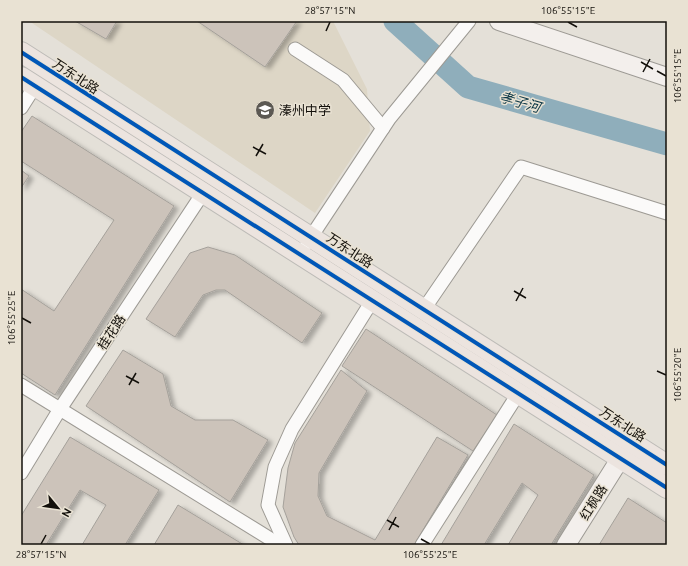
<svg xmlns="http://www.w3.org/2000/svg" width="688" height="566" font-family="Ubuntu,'Noto Sans SC',sans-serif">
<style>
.built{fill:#ddd6c6}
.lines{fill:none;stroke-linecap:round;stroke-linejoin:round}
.river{stroke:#8faebb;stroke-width:23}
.building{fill:#ccc3ba;stroke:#a5a19b;filter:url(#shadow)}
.street-casing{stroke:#9d9a94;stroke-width:15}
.secondary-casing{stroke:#9d9a94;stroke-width:20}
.primary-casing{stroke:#bdbbb7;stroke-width:22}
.street{stroke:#fbfaf9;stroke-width:13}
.secondary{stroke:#f3efec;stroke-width:18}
.primary{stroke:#ece4df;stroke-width:20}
.cycleway-casing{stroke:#e9e2d3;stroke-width:6}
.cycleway{stroke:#0057b8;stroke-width:4}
.ticks{fill:none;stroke:#13100b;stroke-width:1.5}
.labels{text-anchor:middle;stroke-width:3;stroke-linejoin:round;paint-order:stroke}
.street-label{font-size:13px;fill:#13100b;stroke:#e9e2d3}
.poi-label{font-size:13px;fill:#13100b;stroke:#e9e2d3;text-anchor:start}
.water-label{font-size:14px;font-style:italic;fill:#0a3645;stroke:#e9e2d3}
.neatline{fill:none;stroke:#13100b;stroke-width:1.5}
.ticks-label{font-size:10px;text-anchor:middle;fill:#13100b}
</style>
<defs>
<filter id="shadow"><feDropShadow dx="4.5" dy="2.5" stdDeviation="2" flood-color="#0004"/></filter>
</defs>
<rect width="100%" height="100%" fill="#e4e0d8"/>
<path class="built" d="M 29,21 L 333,21 L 367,89 L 370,131 L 315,213 Z"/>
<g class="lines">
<path class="river" d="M 395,21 L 468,87 L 667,144"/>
</g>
<g class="building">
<path d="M 75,21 L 117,21 L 106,39 Z"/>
<path d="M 197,21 L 297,21 L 265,67 Z"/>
<path d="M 32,116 L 174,206 L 55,395 L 21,373 L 21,289 L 54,311 L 114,220 L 21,161 L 21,132 Z"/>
<path d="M 21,170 L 29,176 L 21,188 Z"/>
<path d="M 208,247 L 235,255 L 322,313 L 302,343 L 225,290 L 216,290 L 203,295 L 175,337 L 146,319 L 190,253 Z"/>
<path d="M 366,329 L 497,415 L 473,451 L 342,366 Z"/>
<path d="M 123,350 L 163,374 L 171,406 L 195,420 L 233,420 L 268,440 L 230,502 L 86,406 Z"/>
<path d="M 341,370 L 367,391 L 319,473 L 318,496 L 327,516 L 375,540 L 437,437 L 468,455 L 414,545 L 299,545 L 294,537 L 283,507 L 288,468 L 295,443 Z"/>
<path d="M 514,424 L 594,475 L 551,545 L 508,545 L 538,495 L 522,483 L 484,545 L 441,545 Z"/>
<path d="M 70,437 L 159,490 L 125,545 L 82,545 L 106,505 L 80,490 L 46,545 L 21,545 L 21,516 Z"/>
<path d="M 628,498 L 667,523 L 667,545 L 599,545 Z"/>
<path d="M 178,505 L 244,545 L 154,545 Z"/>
</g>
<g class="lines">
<defs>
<g id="street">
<path d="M 295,49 L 343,80 L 383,128"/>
<path d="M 21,108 L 35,86"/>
<path d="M 307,243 L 389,119 L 469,21"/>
<path d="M 424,309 L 521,167 L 667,213"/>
<path d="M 21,385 L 280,545"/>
<path d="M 21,473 L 60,409 L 203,193"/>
<path d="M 286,545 L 268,505 L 275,467 L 292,429 L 372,301"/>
<path d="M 422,545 L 518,394"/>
</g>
<g id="secondary">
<path d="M 499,21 L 667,77"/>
<path d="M 566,545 L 620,459"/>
</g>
<g id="primary">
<path d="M 21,52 L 667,465"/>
<path d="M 21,77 L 667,488"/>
</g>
</defs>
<use href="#street" class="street-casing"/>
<use href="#secondary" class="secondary-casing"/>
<use href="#primary" class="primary-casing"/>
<use href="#street" class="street"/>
<use href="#secondary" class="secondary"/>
<use href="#primary" class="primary"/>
<defs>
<g id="cycleway">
<path d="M 21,52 L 667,465"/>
<path d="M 21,77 L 667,488"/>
</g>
</defs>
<use href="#cycleway" class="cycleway-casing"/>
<use href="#cycleway" class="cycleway"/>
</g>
<path class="ticks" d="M 568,22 L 577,27M 326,31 L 330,22M 641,62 L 653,69M 657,71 L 666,76M 643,72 L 650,59M 253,147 L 266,154M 256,156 L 263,144M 514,291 L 526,298M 516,301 L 523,288M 22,318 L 31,323M 657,371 L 666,375M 126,376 L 139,383M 129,385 L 136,373M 387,520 L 399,527M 389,530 L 396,517M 421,539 L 430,544M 41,544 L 46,535"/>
<defs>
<symbol id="school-disc" viewBox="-11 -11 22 22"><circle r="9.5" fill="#5c5953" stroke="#e9e2d3"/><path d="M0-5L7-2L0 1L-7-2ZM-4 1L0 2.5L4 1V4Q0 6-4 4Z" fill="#fff"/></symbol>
</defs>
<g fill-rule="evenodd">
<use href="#school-disc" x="254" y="99" width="22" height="22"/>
</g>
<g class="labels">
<g class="street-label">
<text transform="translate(76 76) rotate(33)" y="5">万东北路</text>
<text transform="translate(350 250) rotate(33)" y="5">万东北路</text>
<text transform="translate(111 332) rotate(-57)" y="5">桂花路</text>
<text transform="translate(623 424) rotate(33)" y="5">万东北路</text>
<text transform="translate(593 502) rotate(-58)" y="5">红枫路</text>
</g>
<g class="poi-label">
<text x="279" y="115">溱州中学</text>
</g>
<g class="water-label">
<text transform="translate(520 102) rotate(16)" y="5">孝子河</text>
</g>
</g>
<rect width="688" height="566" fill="none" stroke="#e9e2d3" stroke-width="44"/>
<g transform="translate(58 508) rotate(119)" stroke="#e9e2d3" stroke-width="3" paint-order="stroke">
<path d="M0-3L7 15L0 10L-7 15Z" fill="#13100b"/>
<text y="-6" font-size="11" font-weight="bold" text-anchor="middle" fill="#13100b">N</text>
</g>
<rect x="22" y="22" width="644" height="522" class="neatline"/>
<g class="ticks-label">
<text x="330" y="14">28°57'15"N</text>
<text x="568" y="14">106°55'15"E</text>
<text transform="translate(677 76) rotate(-90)" y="4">106°55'15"E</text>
<text transform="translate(11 318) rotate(-90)" y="4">106°55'25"E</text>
<text transform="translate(677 375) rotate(-90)" y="4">106°55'20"E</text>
<text x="41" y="558">28°57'15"N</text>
<text x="430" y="558">106°55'25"E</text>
</g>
</svg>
